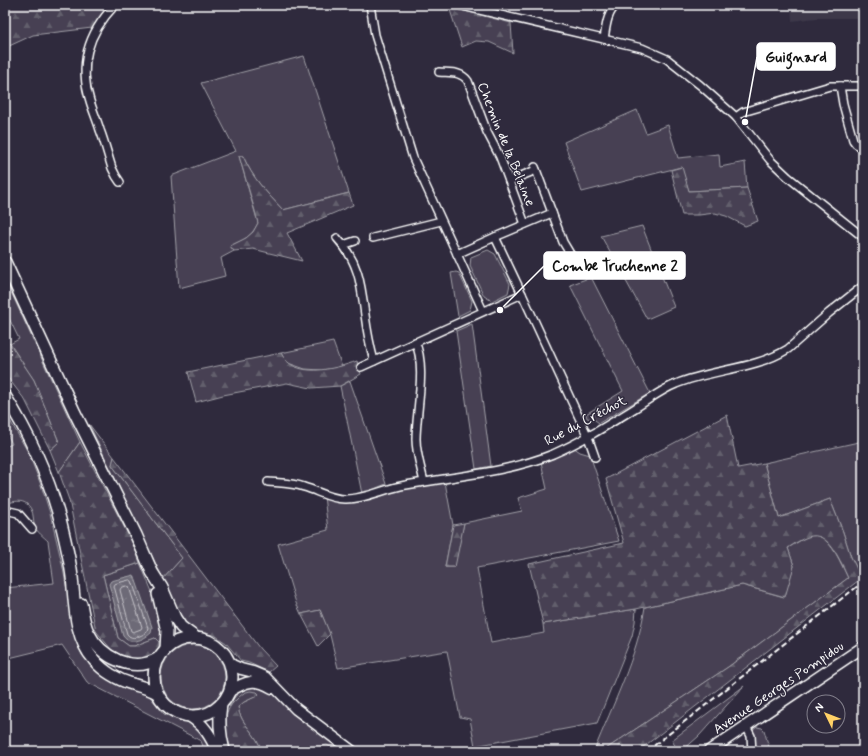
<svg xmlns="http://www.w3.org/2000/svg" width="868" height="756" font-family="Mynerve,sans-serif">
<style>
.built{fill:#3c3749}
.green{fill:#464152;stroke:#a2a0a8}
.forest{fill:url(#forest-firs);stroke:#a2a0a8}
.water{fill:url(#water-ripples);stroke:#a7a6ad}
.lines{fill:none;stroke-linecap:round;stroke-linejoin:round}
.shore{stroke:#c5c3c9;stroke-width:1}
.street-casing{stroke:#fff;stroke-width:10}
.secondary-casing{stroke:#fff;stroke-width:13}
.primary-casing{stroke:#fff;stroke-width:14}
.street{stroke:#2f2a3d;stroke-width:7}
.secondary{stroke:#2f2a3d;stroke-width:10}
.primary{stroke:#2f2a3d;stroke-width:11}
.rail{stroke:#fff;stroke-width:2;stroke-dasharray:6 3;stroke-linecap:butt}
.labels{text-anchor:middle;stroke-width:3;stroke-linejoin:round;paint-order:stroke}
.street-label{font-size:14px;fill:#fff;stroke:#2f2a3d}
.leader{fill:none;stroke:#fff;stroke-width:1.5}
.callout-dot{fill:#fff;stroke:#2f2a3d;stroke-width:1.5}
.callout{fill:#fff;stroke:#fff;stroke-width:1.5}
.callout-label{font-size:15px;text-anchor:middle;font-weight:bold;fill:#111}
</style>
<defs>
<pattern id="forest-firs" width="22" height="20" patternUnits="userSpaceOnUse"><rect width="22" height="20" fill="#464152"/><path d="M5 1l3.5 6h-7zM16 11l3.5 6h-7z" fill="#625e6c"/></pattern>
<pattern id="water-ripples" width="26" height="14" patternUnits="userSpaceOnUse"><rect width="26" height="14" fill="#6d6a77"/><path d="M2 4q2-2 4 0t4 0M15 11q2-2 4 0t4 0" fill="none" stroke="#83808b"/></pattern>
</defs>
<rect width="100%" height="100%" fill="#2f2a3d"/>
<filter id="ink" filterUnits="userSpaceOnUse"><feTurbulence type="fractalNoise" baseFrequency=".025" numOctaves="2"/><feDisplacementMap in="SourceGraphic" scale="8" xChannelSelector="R" yChannelSelector="G"/><feConvolveMatrix kernelMatrix="1 2 1 2 8 2 1 2 1" color-interpolation-filters="sRGB"/></filter>
<g filter="url(#ink)">
<path class="built" d="M 791,5 L 863,5 L 863,18 L 817,18 L 792,21 Z"/>
<g class="green">
<path d="M 304,56 L 349,193 L 283,210 C 266,192 253,179 243,156 L 239,156 L 258,223 C 251,238 244,239 230,246 L 234,251 L 221,258 L 225,276 L 179,288 L 171,176 L 236,151 L 201,83 Z"/>
<path d="M 637,110 L 646,133 L 668,125 L 678,158 L 719,154 L 720,167 L 745,162 L 747,188 L 689,191 L 681,167 L 582,192 L 564,142 Z"/>
<path d="M 642,226 L 674,307 L 647,319 L 601,236 Z"/>
<path d="M 488,250 L 495,254 L 510,284 L 508,293 L 492,301 L 484,296 L 470,266 L 471,257 Z"/>
<path d="M 456,272 L 459,273 L 472,301 L 470,310 L 458,316 L 451,273 Z"/>
<path d="M 591,277 L 650,393 L 599,423 L 595,420 L 587,418 L 586,414 L 623,391 L 570,285 Z"/>
<path d="M 5,279 L 80,442 L 59,472 L 50,450 L 59,442 L 34,380 L 10,344 L 19,339 L 5,310 Z"/>
<path d="M 472,324 L 491,466 L 476,469 L 456,331 Z"/>
<path d="M 333,342 L 342,367 L 321,370 L 305,369 L 288,363 L 285,361 L 281,353 Z"/>
<path d="M 350,381 L 386,484 L 362,494 L 340,386 Z"/>
<path d="M 5,412 L 28,452 L 41,485 L 50,513 L 63,568 L 76,640 L 82,655 L 93,667 L 119,686 L 147,693 L 164,714 L 192,724 L 203,732 L 212,751 L 205,751 L 201,741 L 87,682 L 62,645 L 5,659 L 5,588 L 54,583 L 48,541 C 44,537 37,532 35,527 C 33,522 34,514 31,509 C 25,498 14,501 5,504 L 5,447 L 12,444 L 5,429 Z"/>
<path d="M 89,424 L 114,457 L 112,465 L 182,558 L 163,579 Z"/>
<path d="M 863,441 L 863,565 L 857,569 L 851,557 L 843,532 L 830,499 L 779,518 L 764,463 Z"/>
<path d="M 573,447 L 580,452 L 590,455 L 619,541 L 477,568 L 491,643 L 544,633 L 543,624 L 636,609 L 635,622 L 632,636 L 597,723 L 475,746 L 470,719 L 460,717 L 447,651 L 338,668 L 330,635 L 320,610 L 301,614 L 296,603 L 278,544 L 328,530 L 324,496 L 332,499 L 445,482 L 453,525 L 445,567 L 454,567 L 464,523 L 522,511 L 518,498 L 547,489 L 541,462 Z"/>
<path d="M 818,535 C 834,544 840,562 848,578 L 728,667 L 603,751 L 594,751 C 613,704 637,657 645,607 L 742,585 L 784,597 L 794,566 L 788,548 L 808,536 Z"/>
<path d="M 140,563 L 153,594 L 160,622 L 162,638 L 159,642 L 155,638 L 134,646 L 129,646 L 118,638 L 103,575 Z"/>
<circle cx="193" cy="677" r="32"/>
<path d="M 254,686 L 271,692 L 340,748 L 335,750 L 327,745 L 297,751 L 261,751 C 259,735 240,725 238,707 L 244,702 L 257,696 L 234,701 L 229,707 C 234,695 241,689 254,686 Z"/>
<path d="M 744,686 L 699,736 L 682,751 L 676,751 L 677,750 L 672,740 Z"/>
<path d="M 757,727 L 762,728 L 764,730 L 770,751 L 754,751 L 752,731 Z"/>
</g>
<g class="forest">
<path d="M 5,5 L 107,5 L 108,7 L 92,28 L 33,35 L 7,47 L 5,25 Z"/>
<path d="M 449,7 L 511,23 L 513,53 L 489,42 L 476,41 L 462,47 Z"/>
<path d="M 239,156 L 243,156 C 253,179 266,192 283,210 L 349,193 L 353,205 L 287,233 L 302,261 L 253,249 L 234,251 L 230,246 L 246,238 L 253,232 L 258,223 L 255,211 Z"/>
<path d="M 682,167 L 689,191 L 747,188 L 758,221 L 745,226 L 726,216 L 715,213 L 699,215 L 682,215 L 671,170 Z"/>
<path d="M 5,339 L 10,344 L 34,380 L 59,442 L 50,450 L 25,400 L 5,374 Z"/>
<path d="M 281,353 C 294,380 335,369 357,361 L 361,374 L 340,386 L 311,388 L 287,383 L 223,395 L 196,402 L 188,372 Z"/>
<path d="M 727,415 L 738,468 L 764,463 L 779,518 L 830,499 L 843,532 L 851,557 L 857,569 L 863,565 L 863,577 L 638,751 L 603,751 L 728,667 L 848,578 C 841,563 829,529 808,537 C 801,539 794,544 788,548 L 794,566 L 785,597 L 742,585 L 636,609 L 543,624 L 529,564 L 624,543 L 606,479 Z"/>
<path d="M 80,442 L 134,546 L 140,563 L 103,575 L 118,638 L 129,646 L 134,646 L 155,638 L 159,642 L 159,650 L 148,657 L 133,660 L 123,656 L 111,649 L 96,631 L 69,500 L 59,472 Z"/>
<path d="M 114,457 L 260,649 L 276,666 L 269,672 L 249,663 L 241,661 L 226,643 L 216,636 L 198,632 L 189,626 L 181,618 L 173,604 L 163,579 L 182,558 L 112,465 Z"/>
<path d="M 464,523 L 455,567 L 445,567 L 453,525 Z"/>
<path d="M 320,610 L 330,634 L 318,646 L 301,614 Z"/>
<path d="M 250,691 L 257,692 L 259,694 L 257,696 L 244,702 L 238,707 C 240,725 259,735 261,751 L 231,751 C 226,732 220,713 237,699 C 241,695 244,692 250,691 Z"/>
</g>
<path class="water" d="M 134,575 L 152,627 L 151,633 C 143,640 130,646 123,636 L 109,584 L 111,581 Z"/>
<g class="lines">
<g class="shore">
<path d="M 130,580 L 132,581 L 148,628 L 146,633 C 140,636 132,641 127,634 L 114,586 L 115,584 Z"/>
<path d="M 127,586 L 129,587 L 142,627 L 141,629 L 133,632 L 131,631 L 120,590 L 121,588 Z"/>
</g>
<defs>
<g id="street">
<path d="M 115,5 C 89,32 78,64 90,101 C 93,111 97,120 100,130 C 105,143 108,156 112,168 L 116,176 L 120,182"/>
<path d="M 370,5 L 375,35 L 413,158 L 457,254"/>
<path d="M 458,5 L 642,48 L 667,59 L 700,85 L 736,117 L 770,160 L 788,177 L 863,237"/>
<path d="M 604,39 C 606,27 607,12 617,5"/>
<path d="M 439,72 C 450,73 461,71 468,81 L 487,132 L 500,157 L 525,224"/>
<path d="M 840,86 L 843,104 L 853,140 L 856,144 L 863,148"/>
<path d="M 736,117 L 743,112 L 830,86 L 863,86"/>
<path d="M 535,167 L 563,242 L 572,257"/>
<path d="M 509,181 L 536,170"/>
<path d="M 495,237 L 552,213"/>
<path d="M 337,238 C 359,262 361,284 365,315 C 367,330 370,346 374,361"/>
<path d="M 373,238 L 441,221"/>
<path d="M 343,245 L 355,241"/>
<path d="M 522,294 L 588,437 L 595,457"/>
<path d="M 415,342 C 427,365 416,413 416,439 C 416,453 421,468 424,482"/>
<path d="M 361,367 L 522,294 L 495,237 L 457,254 L 483,311"/>
<path d="M 268,482 C 280,483 293,483 304,487 C 318,491 330,499 344,499 C 363,500 386,488 406,485 C 455,476 506,473 553,454 C 583,441 611,423 640,405 C 651,398 663,389 676,384 C 712,369 754,370 788,349 L 829,313 L 863,286"/>
<path d="M 5,510 L 18,513 L 32,529"/>
<path d="M 746,726 L 751,736 L 752,751"/>
</g>
<g id="secondary">
<path d="M 230,664 L 241,669 L 253,672 L 265,677 L 296,709 L 352,751"/>
<path d="M 230,691 C 246,681 255,678 272,688"/>
<path d="M 709,751 L 863,647"/>
</g>
<g id="primary">
<path d="M 5,262 L 75,413 L 136,535 L 152,572 L 162,588 L 175,618 L 181,627 L 196,638"/>
<path d="M 5,396 C 30,435 49,478 61,523 C 65,540 70,559 72,577 C 75,605 74,637 94,660 C 103,671 118,680 132,684 C 141,687 149,688 157,693"/>
<path d="M 158,594 L 167,631 L 166,649"/>
<path d="M 81,604 C 83,613 84,624 88,632 C 101,658 133,674 159,658"/>
<circle cx="193" cy="677" r="39"/>
<path d="M 221,704 C 218,721 220,735 224,751"/>
<path d="M 190,716 C 204,725 211,736 217,751"/>
</g>
</defs>
<use href="#street" class="street-casing"/>
<use href="#secondary" class="secondary-casing"/>
<use href="#primary" class="primary-casing"/>
<use href="#street" class="street"/>
<use href="#secondary" class="secondary"/>
<use href="#primary" class="primary"/>
<path class="rail" d="M 647,751 L 863,582"/>
</g>
</g>
<g class="labels">
<g class="street-label">
<text transform="translate(507 144) rotate(68)" y="5">Chemin de la Belaine</text>
<text transform="translate(585 420) rotate(-28)" y="5">Rue du Créchot</text>
<text transform="translate(778 687) rotate(-34)" y="5">Avenue Georges Pompidou</text>
</g>
</g>
<path class="leader" d="M745 122L757 57M500 310L544 266"/>
<g class="callout-dot">
<circle cx="745" cy="122" r="4"/>
<circle cx="500" cy="310" r="4"/>
</g>
<g class="callout">
<rect x="757" y="43" width="78" height="27" rx="4"/>
<rect x="544" y="252" width="141" height="27" rx="4"/>
</g>
<g class="callout-label">
<text x="796" y="62">Guignard</text>
<text x="615" y="271">Combe Truchenne 2</text>
</g>
<rect width="868" height="756" fill="none" stroke="#2f2a3d" stroke-width="20"/>
<rect x="10" y="10" width="848" height="736" fill="none" stroke="#fff" stroke-width="1.5" filter="url(#ink)"/>
<g transform="translate(826 714) rotate(313)"><circle r="19" fill="#2f2a3d" stroke="#827f8b"/>
<path d="M0-3L7 15L0 10L-7 15Z" fill="#ffd166"/>
<text y="-6" font-size="11" font-weight="bold" text-anchor="middle" fill="#ffffff">N</text>
</g>
</svg>
